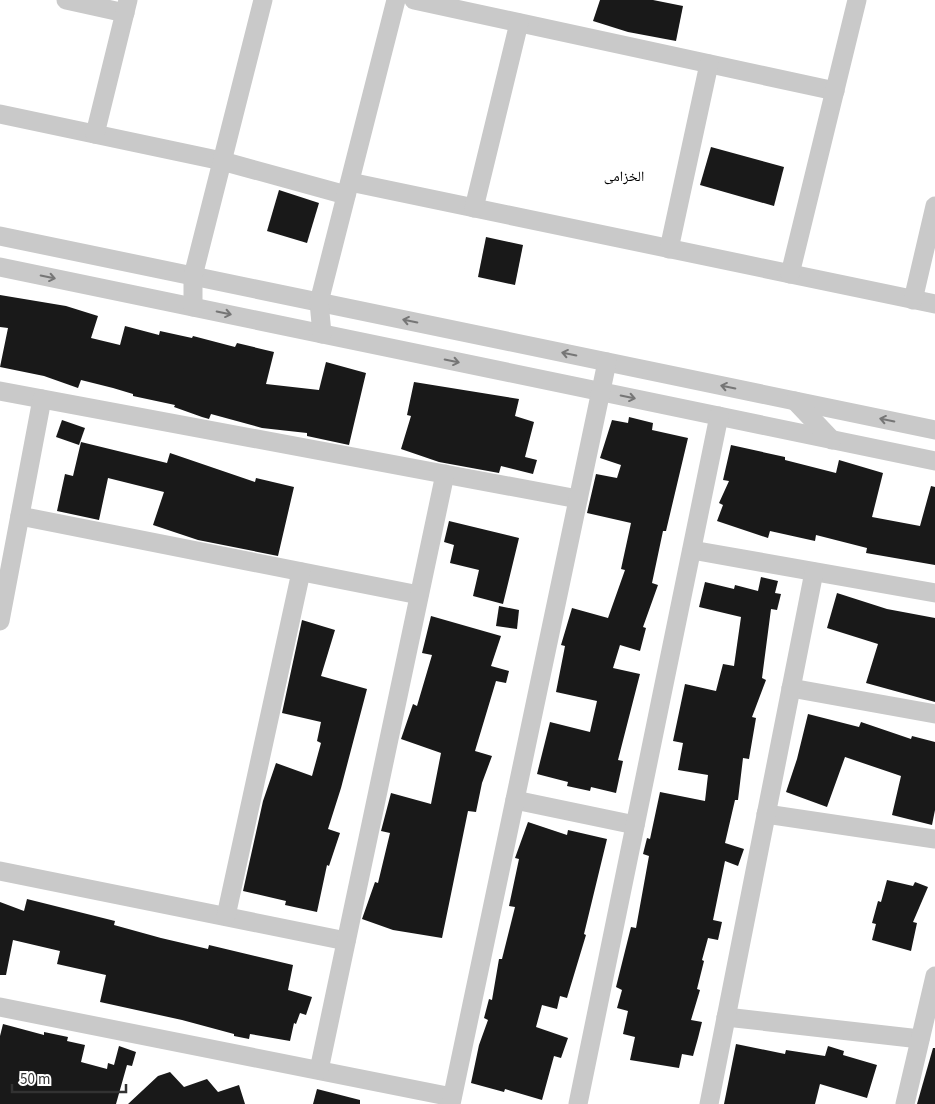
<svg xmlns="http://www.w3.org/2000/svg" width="935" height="1104" font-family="'Source Sans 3','Noto Naskh Arabic',sans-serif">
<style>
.building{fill:#191919}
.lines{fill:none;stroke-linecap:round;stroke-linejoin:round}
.minor{stroke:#c9c9c9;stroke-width:19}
.oneway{stroke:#767676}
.labels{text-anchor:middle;stroke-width:5;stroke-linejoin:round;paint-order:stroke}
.neighbourhood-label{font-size:14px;fill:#000;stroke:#fff}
</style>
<rect width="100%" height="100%" fill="#fff"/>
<g class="building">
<path d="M 600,0 L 653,0 L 683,6 L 676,41 L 628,32 L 593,21 Z"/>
<path d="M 711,147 L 784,167 L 774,206 L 700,185 Z"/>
<path d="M 279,190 L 319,203 L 307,243 L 267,231 Z"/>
<path d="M 486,237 L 523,245 L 515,285 L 478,277 Z"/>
<path d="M 0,295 L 66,306 L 98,316 L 91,338 L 120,345 L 125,326 L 159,335 L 160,331 L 192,338 L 193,336 L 235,347 L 237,343 L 274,352 L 266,384 L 319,390 L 326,362 L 366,373 L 349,445 L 307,436 L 307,433 L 262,428 L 211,414 L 209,419 L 202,417 L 174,407 L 175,405 L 133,396 L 133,394 L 113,388 L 81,380 L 78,388 L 44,376 L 0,367 L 8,328 L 0,327 Z"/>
<path d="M 414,382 L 519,399 L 515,416 L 534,422 L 525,457 L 537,460 L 533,474 L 501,466 L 499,473 L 439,462 L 401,449 L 411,416 L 407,415 Z"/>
<path d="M 629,417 L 653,423 L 652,430 L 688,438 L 666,531 L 663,531 L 652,583 L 658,585 L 643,627 L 646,628 L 640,651 L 620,645 L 613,668 L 640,674 L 618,760 L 623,761 L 616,793 L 591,787 L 590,791 L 567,786 L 568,782 L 537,774 L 550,722 L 590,732 L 597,701 L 556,692 L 565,646 L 561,645 L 572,608 L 608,618 L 625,570 L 621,569 L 631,523 L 587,513 L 596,474 L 617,478 L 621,465 L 600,458 L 612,420 L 628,423 Z"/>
<path d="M 62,420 L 85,428 L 79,445 L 56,437 Z"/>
<path d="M 81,442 L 167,463 L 170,453 L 255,482 L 256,478 L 294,487 L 278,556 L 198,540 L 153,525 L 164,492 L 108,478 L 99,520 L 57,511 L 65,474 L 73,476 Z"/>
<path d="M 731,445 L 785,457 L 785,460 L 836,473 L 839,460 L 883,473 L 872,517 L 920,526 L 931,486 L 935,487 L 935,565 L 866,553 L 867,548 L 816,535 L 815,541 L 770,531 L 768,538 L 717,521 L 723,505 L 719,503 L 729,481 L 723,480 Z"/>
<path d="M 449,521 L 519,538 L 503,604 L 473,596 L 479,570 L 450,563 L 454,545 L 444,542 Z"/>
<path d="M 761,577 L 778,581 L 775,593 L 781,594 L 777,610 L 771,609 L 762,678 L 766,680 L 752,717 L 756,718 L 749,759 L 743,758 L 738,800 L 735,800 L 725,843 L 744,849 L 738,866 L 725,861 L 713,920 L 722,922 L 718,940 L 708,938 L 702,960 L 704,961 L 697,989 L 700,990 L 691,1020 L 702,1022 L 698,1038 L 693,1056 L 682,1054 L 679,1068 L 630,1060 L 635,1037 L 623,1034 L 628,1011 L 617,1008 L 622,990 L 616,987 L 631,927 L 636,928 L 649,856 L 643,854 L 647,838 L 650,839 L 660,792 L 705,801 L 708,775 L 678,770 L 683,743 L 673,741 L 685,684 L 716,691 L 723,664 L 734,666 L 741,617 L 699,607 L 705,582 L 734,589 L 735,585 L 758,591 Z"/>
<path d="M 837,593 L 887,609 L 935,618 L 935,702 L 866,683 L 878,644 L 827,628 Z"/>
<path d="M 499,606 L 519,610 L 517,629 L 496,626 Z"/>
<path d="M 431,616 L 501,636 L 491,666 L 509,671 L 506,683 L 496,681 L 475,751 L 492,756 L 482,783 L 476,812 L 468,811 L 442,938 L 393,930 L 362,919 L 375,882 L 378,883 L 390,833 L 381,831 L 391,793 L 431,804 L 441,753 L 401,739 L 413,704 L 417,706 L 432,655 L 422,653 Z"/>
<path d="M 302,620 L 335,630 L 321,676 L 367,689 L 341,788 L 328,829 L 340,833 L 329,866 L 327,865 L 317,912 L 285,905 L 286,901 L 243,891 L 263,801 L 276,763 L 312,776 L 321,743 L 317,741 L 321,722 L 282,713 Z"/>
<path d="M 808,714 L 859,727 L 861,722 L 911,739 L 912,736 L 935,742 L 935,810 L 932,825 L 892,815 L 901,776 L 845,757 L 827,807 L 786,792 L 797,759 Z"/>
<path d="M 528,822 L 567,835 L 568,830 L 607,839 L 584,934 L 586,935 L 567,998 L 560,996 L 557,1009 L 542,1005 L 536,1027 L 568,1038 L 561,1058 L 554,1056 L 542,1100 L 505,1089 L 504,1092 L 471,1083 L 479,1045 L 488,1020 L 484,1018 L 489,999 L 492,1000 L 499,959 L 502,959 L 515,907 L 509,906 L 519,859 L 515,858 Z"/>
<path d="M 887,880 L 913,886 L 915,882 L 928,887 L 913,922 L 917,923 L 911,951 L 872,940 L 876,924 L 872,923 L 878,901 L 881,902 Z"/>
<path d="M 27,899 L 115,921 L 114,925 L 161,938 L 208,949 L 209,945 L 293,965 L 288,990 L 312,997 L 306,1015 L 300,1013 L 296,1024 L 294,1023 L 290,1041 L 250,1034 L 249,1039 L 234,1036 L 234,1034 L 182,1020 L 100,1002 L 106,975 L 57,964 L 60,951 L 13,940 L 6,975 L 0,975 L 0,902 L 24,911 Z"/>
<path d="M 3,1024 L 44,1035 L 44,1032 L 68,1037 L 67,1041 L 85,1045 L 81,1062 L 107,1069 L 108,1063 L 114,1065 L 119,1046 L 136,1052 L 132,1066 L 127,1065 L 116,1104 L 0,1104 L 0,1036 Z"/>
<path d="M 736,1044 L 785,1054 L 786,1050 L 825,1056 L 828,1046 L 844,1051 L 843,1055 L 877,1065 L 867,1098 L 820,1084 L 815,1104 L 724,1104 Z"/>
<path d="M 933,1048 L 935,1048 L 935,1104 L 917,1104 Z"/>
<path d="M 170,1072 L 184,1087 L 207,1079 L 218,1092 L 239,1085 L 245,1104 L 128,1104 L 158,1076 Z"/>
<path d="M 317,1089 L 360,1100 L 360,1104 L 313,1104 Z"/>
</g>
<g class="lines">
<g class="minor">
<path d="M 66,0 L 125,13"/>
<path d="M 414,0 L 835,91"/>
<path d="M 0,114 L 222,161 L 346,195"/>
<path d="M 95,134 L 128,0"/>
<path d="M 350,182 L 935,304"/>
<path d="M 474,208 L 519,23"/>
<path d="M 0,236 L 935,430"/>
<path d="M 669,249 L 709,64"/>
<path d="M 0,267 L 935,461"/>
<path d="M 790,274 L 857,0"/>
<path d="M 913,300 L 935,206"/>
<path d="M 193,307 L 193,276 L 263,0"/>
<path d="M 322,334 L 319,302 L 396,0"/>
<path d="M 0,391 L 578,499"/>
<path d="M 795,401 L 832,440"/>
<path d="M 20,516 L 419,595"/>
<path d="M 692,550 L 935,593"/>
<path d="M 0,621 L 42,399"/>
<path d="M 791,688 L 935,714"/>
<path d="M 515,800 L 635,825"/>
<path d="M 766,814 L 935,839"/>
<path d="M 0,871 L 346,941"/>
<path d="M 226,916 L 301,572"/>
<path d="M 0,1007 L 452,1097"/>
<path d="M 726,1017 L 920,1039"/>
<path d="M 319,1070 L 445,474"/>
<path d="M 451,1104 L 607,362"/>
<path d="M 578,1104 L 719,416"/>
<path d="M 709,1104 L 814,572"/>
<path d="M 905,1104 L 935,976"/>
</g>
</g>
<defs><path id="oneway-shaft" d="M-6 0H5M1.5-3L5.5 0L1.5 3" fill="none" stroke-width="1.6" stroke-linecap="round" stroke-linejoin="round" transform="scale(1.25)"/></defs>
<g class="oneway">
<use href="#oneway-shaft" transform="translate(48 277) rotate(12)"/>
<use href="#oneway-shaft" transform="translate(224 313) rotate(12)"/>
<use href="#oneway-shaft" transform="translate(410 321) rotate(-168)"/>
<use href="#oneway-shaft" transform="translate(569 354) rotate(-168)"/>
<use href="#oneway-shaft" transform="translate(452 361) rotate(12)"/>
<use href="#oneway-shaft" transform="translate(728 387) rotate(-168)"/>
<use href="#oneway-shaft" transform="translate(628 397) rotate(12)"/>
<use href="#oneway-shaft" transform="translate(887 420) rotate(-168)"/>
</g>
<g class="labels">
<g class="neighbourhood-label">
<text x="624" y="181">الخزامى</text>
</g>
</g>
<path d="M12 1084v8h114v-8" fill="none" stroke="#323232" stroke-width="2.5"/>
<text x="20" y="1084" font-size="15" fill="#323232" stroke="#ffffff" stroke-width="4" paint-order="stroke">50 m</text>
</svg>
